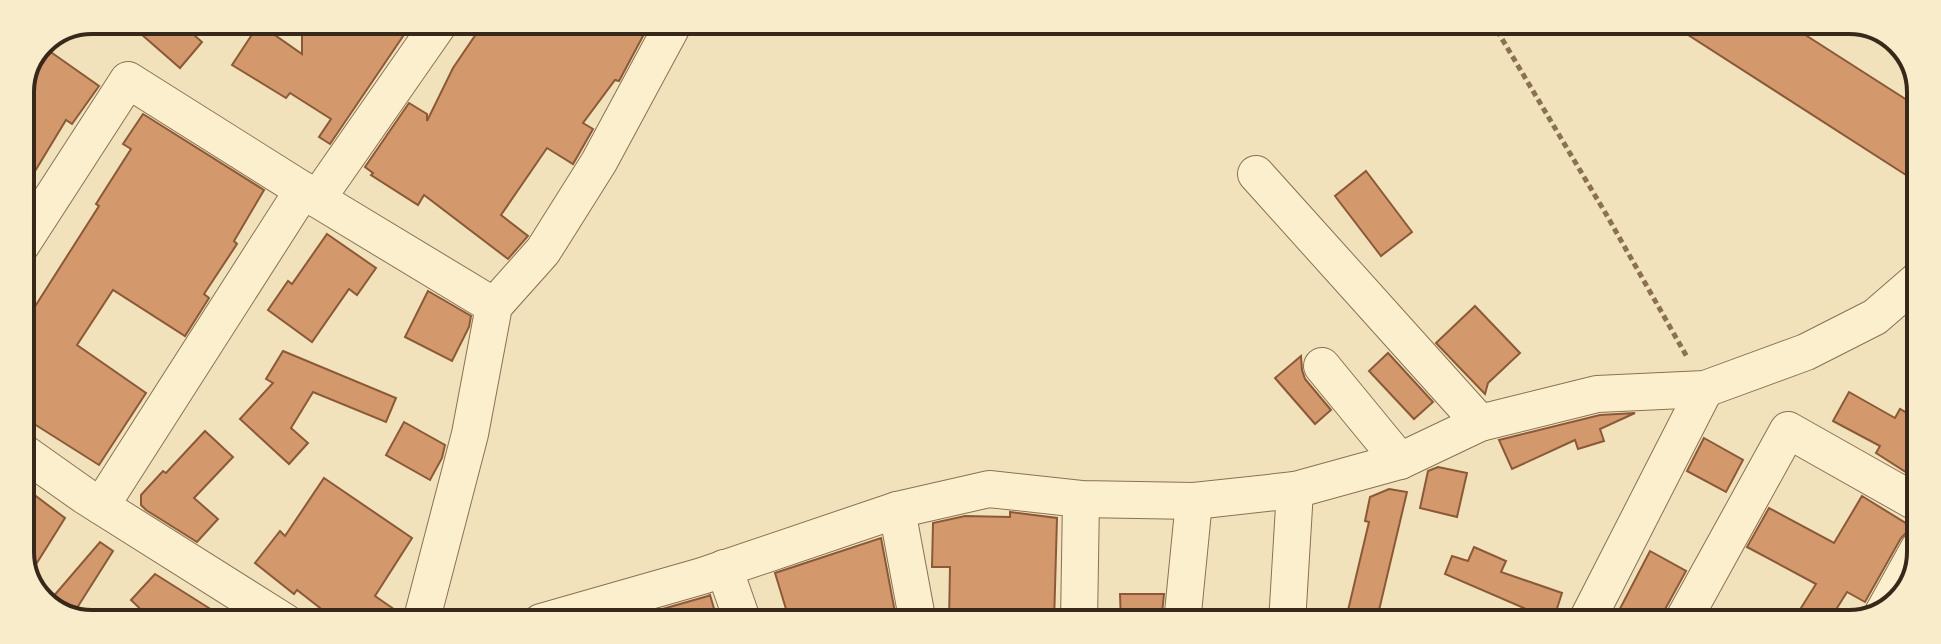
<svg xmlns="http://www.w3.org/2000/svg" width="1941" height="644" font-family="'Source Serif 4',serif">
<style>
.building{fill:#d3996d;stroke:#8b5937;stroke-width:2}
.lines{fill:none;stroke-linecap:round;stroke-linejoin:round}
.minor-casing{stroke:#8a7153;stroke-width:38}
.path{stroke:#8a7153;stroke-width:5;stroke-dasharray:6 4;stroke-linecap:butt}
.minor{stroke:#fcefce;stroke-width:36}
.rim{fill:none;stroke:#37281a;stroke-width:4}
</style>
<rect width="100%" height="100%" fill="#f1e2bb"/>
<g class="building">
<path d="M 125,20 L 177,20 L 202,42 L 180,68 Z"/>
<path d="M 302,20 L 414,20 L 330,144 L 319,137 L 331,119 L 290,93 L 286,98 L 232,65 L 259,24 L 302,54 Z"/>
<path d="M 485,21 L 651,21 L 619,81 L 615,80 L 583,123 L 593,129 L 573,164 L 547,148 L 501,215 L 528,236 L 508,259 L 424,195 L 418,205 L 371,175 L 373,173 L 365,167 L 409,103 L 427,114 L 427,121 L 453,68 Z"/>
<path d="M 1668,22 L 1785,22 L 1921,109 L 1920,184 Z"/>
<path d="M 45,48 L 99,86 L 72,124 L 66,120 L 20,196 L 20,91 L 27,74 Z"/>
<path d="M 143,114 L 264,190 L 234,241 L 237,244 L 204,294 L 209,298 L 185,336 L 113,290 L 77,345 L 146,393 L 99,465 L 20,415 L 20,330 L 99,206 L 96,204 L 131,149 L 123,144 Z"/>
<path d="M 1366,171 L 1412,232 L 1381,256 L 1335,196 Z"/>
<path d="M 327,234 L 376,268 L 357,295 L 349,289 L 312,342 L 268,310 L 288,281 L 292,284 Z"/>
<path d="M 428,291 L 471,316 L 469,327 L 452,361 L 405,337 Z"/>
<path d="M 1475,306 L 1520,353 L 1488,383 L 1485,394 L 1436,343 Z"/>
<path d="M 283,351 L 396,398 L 386,422 L 313,392 L 291,428 L 308,443 L 289,464 L 240,419 L 273,383 L 266,379 Z"/>
<path d="M 1388,353 L 1433,402 L 1414,419 L 1369,371 Z"/>
<path d="M 1301,356 L 1302,370 L 1305,379 L 1331,410 L 1315,424 L 1275,378 Z"/>
<path d="M 1849,392 L 1895,418 L 1900,409 L 1919,420 L 1919,464 L 1912,476 L 1876,453 L 1880,446 L 1833,421 Z"/>
<path d="M 1635,413 L 1600,429 L 1604,441 L 1578,449 L 1575,440 L 1512,469 L 1499,440 L 1600,415 Z"/>
<path d="M 404,422 L 445,445 L 442,458 L 430,480 L 386,455 Z"/>
<path d="M 205,431 L 233,457 L 194,498 L 218,519 L 197,542 L 146,510 L 141,505 L 141,495 L 163,471 L 166,473 Z"/>
<path d="M 1704,438 L 1743,460 L 1726,492 L 1687,471 Z"/>
<path d="M 1438,467 L 1467,473 L 1457,517 L 1420,508 L 1428,471 Z"/>
<path d="M 324,478 L 412,538 L 375,596 L 401,614 L 401,622 L 338,622 L 297,590 L 294,594 L 255,563 L 280,531 L 285,536 Z"/>
<path d="M 20,484 L 65,518 L 28,577 L 21,561 Z"/>
<path d="M 1389,489 L 1407,492 L 1376,623 L 1345,623 L 1369,522 L 1365,521 L 1370,497 Z"/>
<path d="M 1862,496 L 1912,527 L 1901,538 L 1865,602 L 1847,592 L 1827,624 L 1791,624 L 1816,584 L 1747,547 L 1769,508 L 1834,543 Z"/>
<path d="M 1010,512 L 1057,518 L 1054,623 L 949,623 L 950,567 L 932,567 L 933,523 L 965,516 L 1010,517 Z"/>
<path d="M 881,538 L 897,623 L 790,622 L 775,573 Z"/>
<path d="M 100,542 L 113,551 L 70,619 L 46,605 Z"/>
<path d="M 1474,547 L 1506,561 L 1501,572 L 1562,593 L 1552,624 L 1518,624 L 1524,608 L 1445,574 L 1452,556 L 1468,561 Z"/>
<path d="M 1650,551 L 1686,571 L 1657,624 L 1612,624 Z"/>
<path d="M 155,574 L 231,622 L 154,622 L 131,600 Z"/>
<path d="M 1120,594 L 1164,594 L 1161,623 L 1121,623 Z"/>
<path d="M 710,595 L 718,622 L 617,622 L 708,596 Z"/>
</g>
<g class="lines">
<defs>
<g id="minor">
<path d="M 1256,174 L 1480,423"/>
<path d="M 317,199 L 441,21"/>
<path d="M 20,247 L 128,80 L 317,199 L 494,306"/>
<path d="M 1322,366 L 1400,461"/>
<path d="M 20,450 L 85,496 L 285,622"/>
<path d="M 101,506 L 303,190"/>
<path d="M 897,510 L 918,623"/>
<path d="M 724,568 L 743,622"/>
<path d="M 1883,613 L 1919,548"/>
<path d="M 421,622 L 470,434 L 494,306 L 543,251 L 599,162 L 675,21"/>
<path d="M 541,622 L 702,576 L 897,510 L 989,489 L 1081,499 L 1194,501 L 1295,490 L 1400,461 L 1480,423 L 1597,394 L 1705,389 L 1806,352 L 1875,317 L 1920,278"/>
<path d="M 1079,623 L 1081,499"/>
<path d="M 1182,623 L 1194,501"/>
<path d="M 1287,623 L 1295,490"/>
<path d="M 1585,624 L 1705,389"/>
<path d="M 1681,624 L 1788,430 L 1919,504"/>
</g>
</defs>
<use href="#minor" class="minor-casing"/>
<path class="path" d="M 1492,22 L 1606,214 L 1687,357"/>
<use href="#minor" class="minor"/>
</g>
<path d="M0 0H1941V644H0ZM92 34H1849A58 58 0 0 1 1907 92V552A58 58 0 0 1 1849 610H92A58 58 0 0 1 34 552V92A58 58 0 0 1 92 34Z" fill="#f8eccb" fill-rule="evenodd"/>
<path class="rim" d="M92 34H1849A58 58 0 0 1 1907 92V552A58 58 0 0 1 1849 610H92A58 58 0 0 1 34 552V92A58 58 0 0 1 92 34Z"/>
</svg>
